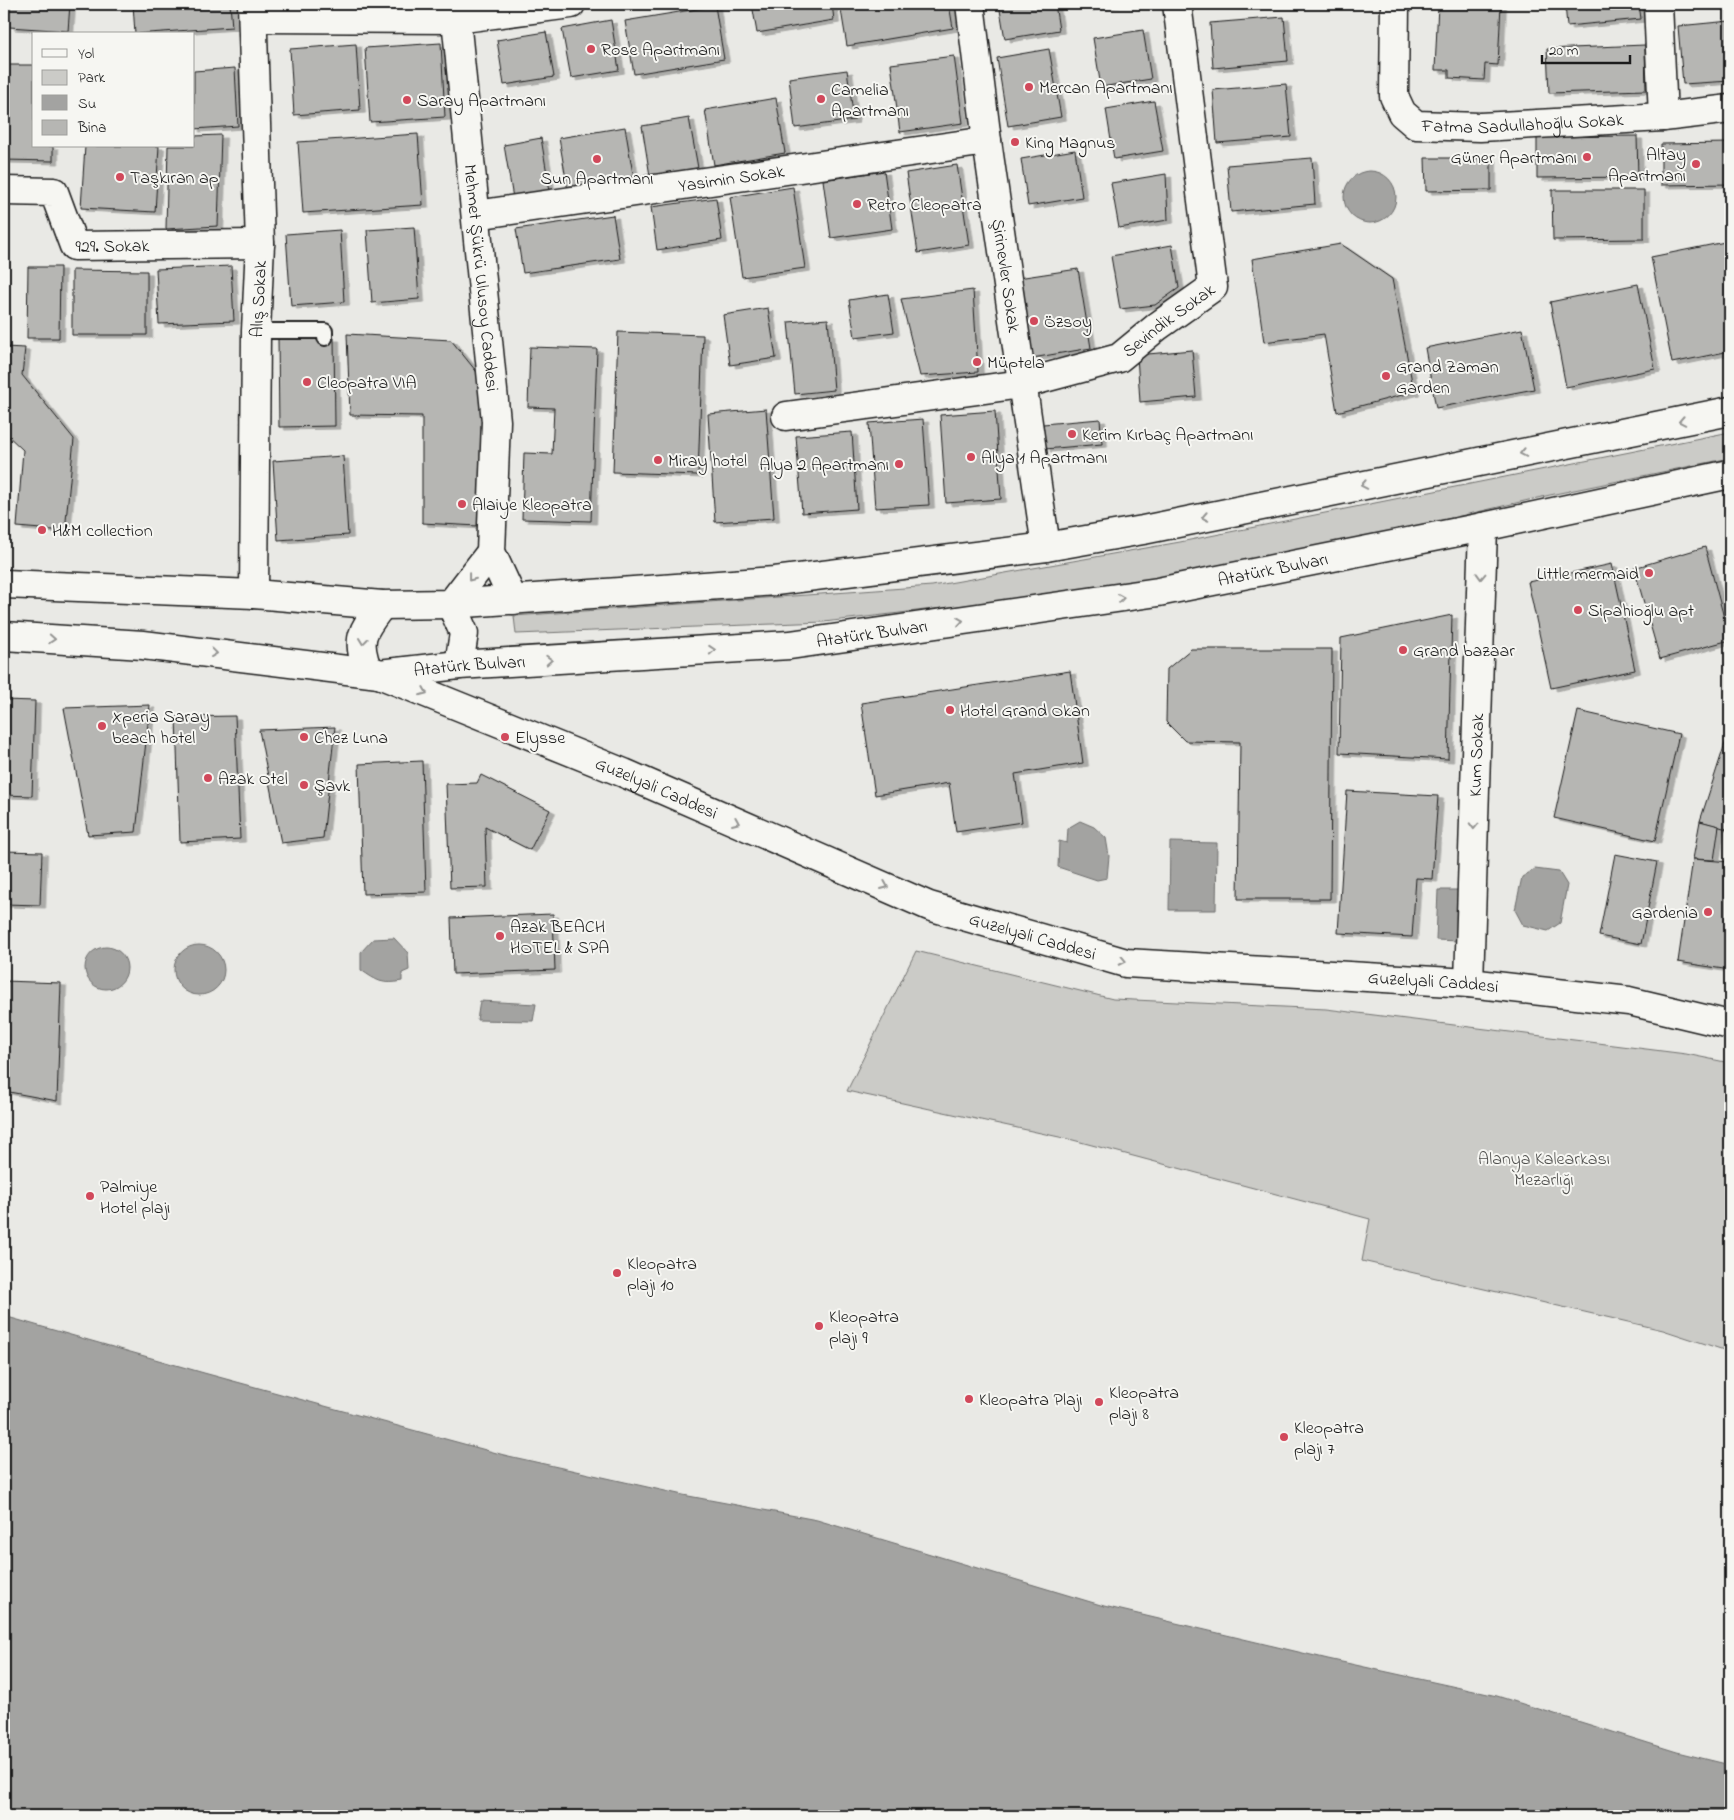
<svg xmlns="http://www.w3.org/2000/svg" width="1734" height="1820" font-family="'Indie Flower',sans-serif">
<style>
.green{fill:#cbcbc7;stroke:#747472}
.water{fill:#a3a3a1;stroke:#6d6d6c}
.building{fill:#b6b6b3;stroke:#1c1c1c;filter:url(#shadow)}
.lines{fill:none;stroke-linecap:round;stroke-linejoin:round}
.lane-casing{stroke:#1c1c1c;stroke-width:18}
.street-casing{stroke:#1c1c1c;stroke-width:31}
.secondary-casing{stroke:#1c1c1c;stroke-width:31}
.lane{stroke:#f6f6f2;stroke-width:14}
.street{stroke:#f6f6f2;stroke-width:28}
.secondary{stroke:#f6f6f2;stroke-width:28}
.oneway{stroke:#949492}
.poi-dot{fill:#d1495b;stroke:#f6f6f2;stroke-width:2}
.labels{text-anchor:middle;stroke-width:4;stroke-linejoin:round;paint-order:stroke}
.poi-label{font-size:18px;fill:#1c1c1c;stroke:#f6f6f2;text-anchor:start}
.street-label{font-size:18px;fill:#1c1c1c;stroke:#f6f6f2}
.park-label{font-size:18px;fill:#51514f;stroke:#f6f6f2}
</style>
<defs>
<filter id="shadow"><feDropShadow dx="5.5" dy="3" stdDeviation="0" flood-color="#0004"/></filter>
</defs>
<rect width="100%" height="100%" fill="#e9e9e5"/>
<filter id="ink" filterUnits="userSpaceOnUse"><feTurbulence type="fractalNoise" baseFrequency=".02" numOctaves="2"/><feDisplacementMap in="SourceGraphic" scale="10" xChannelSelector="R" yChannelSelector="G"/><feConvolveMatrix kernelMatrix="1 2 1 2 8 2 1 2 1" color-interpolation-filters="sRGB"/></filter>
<g filter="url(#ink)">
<g class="green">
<path d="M 1730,432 L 1730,458 L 1550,495 L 1379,535 L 1110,588 L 824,622 L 516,634 L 514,616 L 932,586 L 1180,542 Z"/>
<path d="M 916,951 L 1113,999 L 1326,1009 L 1686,1054 L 1730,1063 L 1730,1352 L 1663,1330 L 1362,1261 L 1370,1219 L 1073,1140 L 847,1091 Z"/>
</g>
<g class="water">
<circle cx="1370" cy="197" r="26"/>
<path d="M 1080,821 L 1094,827 L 1106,838 L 1109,856 L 1107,878 L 1097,880 L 1058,867 L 1059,841 L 1067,843 L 1068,828 Z"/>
<path d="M 1170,842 L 1217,843 L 1216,910 L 1169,910 Z"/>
<path d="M 1535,869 L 1559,872 L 1567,885 L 1560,923 L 1548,931 L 1523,925 L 1515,910 L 1522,877 Z"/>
<path d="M 1438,890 L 1460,890 L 1458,941 L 1436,940 Z"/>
<path d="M 394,938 L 408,953 L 409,970 L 402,973 L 402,981 C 382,985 377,981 361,970 L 361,952 L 373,939 Z"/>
<circle cx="199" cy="970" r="25"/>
<circle cx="106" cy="968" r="21"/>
<path d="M 480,1001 L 536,1004 L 533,1021 L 477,1020 Z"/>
<path d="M 4,1316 L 204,1373 L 504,1455 L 683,1495 L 817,1520 L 1104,1606 L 1328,1659 L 1497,1696 L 1677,1752 L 1730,1765 L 1730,1816 L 4,1816 Z"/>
</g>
<g class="building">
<path d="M 10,4 L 70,4 L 68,31 L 9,27 Z"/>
<path d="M 133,4 L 230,4 L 232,27 L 135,34 Z"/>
<path d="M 752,4 L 832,4 L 834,20 L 757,33 Z"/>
<path d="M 840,4 L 949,4 L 953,28 L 847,46 Z"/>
<path d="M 999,4 L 1055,4 L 1059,30 L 1005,39 Z"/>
<path d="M 1087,4 L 1114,4 L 1087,8 Z"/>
<path d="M 1438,4 L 1501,4 L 1498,65 L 1485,64 L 1484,80 L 1449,78 L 1449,70 L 1435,70 Z"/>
<path d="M 1565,4 L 1639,4 L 1641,19 L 1567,26 Z"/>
<path d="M 715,6 L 724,59 L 634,74 L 625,21 Z"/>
<path d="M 1284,17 L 1288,61 L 1213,68 L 1210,23 Z"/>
<path d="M 611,20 L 619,70 L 571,78 L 562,29 Z"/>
<path d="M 1730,21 L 1730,81 L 1683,84 L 1678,26 Z"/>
<path d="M 1143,30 L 1151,79 L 1101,87 L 1093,38 Z"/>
<path d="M 546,32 L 554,77 L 504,85 L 497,40 Z"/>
<path d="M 441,43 L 445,117 L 370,122 L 365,48 Z"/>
<path d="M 356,44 L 360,110 L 294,115 L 290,49 Z"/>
<path d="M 1645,45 L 1646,90 L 1549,93 L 1547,49 Z"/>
<path d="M 1049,49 L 1061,117 L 1008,126 L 997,58 Z"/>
<path d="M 954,56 L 963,123 L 900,132 L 891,64 Z"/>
<path d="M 4,65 L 34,65 L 34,146 L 53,146 L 53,161 L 4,160 Z"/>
<path d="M 235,68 L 238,126 L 194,129 L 194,71 Z"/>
<path d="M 847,70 L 854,120 L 795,128 L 789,78 Z"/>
<path d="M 1286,84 L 1291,137 L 1217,143 L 1213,90 Z"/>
<path d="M 776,98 L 785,153 L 714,165 L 705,110 Z"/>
<path d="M 1154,101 L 1163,151 L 1114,159 L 1106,109 Z"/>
<path d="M 689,118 L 698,168 L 650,176 L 642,126 Z"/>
<path d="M 625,127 L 634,180 L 568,191 L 559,138 Z"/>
<path d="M 418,134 L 423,205 L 303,213 L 298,142 Z"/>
<path d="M 221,135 L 218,226 L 166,229 L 168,146 L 194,146 L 194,136 Z"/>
<path d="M 1637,136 L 1638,177 L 1537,178 L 1537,137 Z"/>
<path d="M 541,138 L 551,198 L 514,204 L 504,145 Z"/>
<path d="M 1730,143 L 1730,184 L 1661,185 L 1661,144 Z"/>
<path d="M 85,146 L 159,146 L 155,212 L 81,208 Z"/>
<path d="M 1075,150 L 1082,197 L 1028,206 L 1021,159 Z"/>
<path d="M 1312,158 L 1315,204 L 1231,212 L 1227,165 Z"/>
<path d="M 1425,158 L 1491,158 L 1491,190 L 1426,191 Z"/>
<path d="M 957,165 L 969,245 L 918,253 L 906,173 Z"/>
<path d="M 884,171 L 892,229 L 831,238 L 823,180 Z"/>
<path d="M 1166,174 L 1168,220 L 1119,228 L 1111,183 Z"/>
<path d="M 793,187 L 805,268 L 742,277 L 730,197 Z"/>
<path d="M 1552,190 L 1644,190 L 1644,239 L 1553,240 Z"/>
<path d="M 716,198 L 722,240 L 657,250 L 651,207 Z"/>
<path d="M 613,215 L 620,259 L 523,273 L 516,229 Z"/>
<path d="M 414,227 L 419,299 L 372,303 L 367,230 Z"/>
<path d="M 340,230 L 344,302 L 291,306 L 286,234 Z"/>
<path d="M 1730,241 L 1730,351 L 1672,363 L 1651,257 Z"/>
<path d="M 1341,244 L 1392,279 L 1414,392 L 1337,412 L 1324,334 L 1264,342 L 1252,259 Z"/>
<path d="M 1172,245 L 1179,288 L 1155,305 L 1120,309 L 1111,256 Z"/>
<path d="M 231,266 L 234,321 L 159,324 L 156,269 Z"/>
<path d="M 28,267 L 60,267 L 59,338 L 27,338 Z"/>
<path d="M 1078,269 L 1091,348 L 1032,358 L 1018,278 Z"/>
<path d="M 72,270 L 147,271 L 147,335 L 72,335 Z"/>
<path d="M 1638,284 L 1655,369 L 1566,387 L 1550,302 Z"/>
<path d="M 973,290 L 978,372 L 920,376 L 901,299 Z"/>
<path d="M 888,294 L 894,332 L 855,337 L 849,300 Z"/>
<path d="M 768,308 L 776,358 L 730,365 L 723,315 Z"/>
<path d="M 828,319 L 834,390 L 795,394 L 788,322 Z"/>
<path d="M 1522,329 L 1534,389 L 1436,408 L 1425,348 Z"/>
<path d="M 618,332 L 703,335 L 698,475 L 613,472 Z"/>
<path d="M 347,334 L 451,340 L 480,376 L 486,422 L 478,526 L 422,523 L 422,416 L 350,415 Z"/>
<path d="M 278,338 L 334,338 L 335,426 L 279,427 Z"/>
<path d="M 4,347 L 25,348 L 22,375 L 74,439 L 65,531 L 17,527 L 23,450 L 4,432 Z"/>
<path d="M 530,347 L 597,349 L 591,521 L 522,519 L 524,453 L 552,454 L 554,408 L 528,407 Z"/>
<path d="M 1192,350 L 1196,397 L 1140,402 L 1137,355 Z"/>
<path d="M 766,409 L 774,518 L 715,522 L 708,414 Z"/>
<path d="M 995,411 L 1001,499 L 946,503 L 940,415 Z"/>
<path d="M 923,419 L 929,505 L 875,508 L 869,423 Z"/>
<path d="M 1100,419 L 1102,444 L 1045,449 L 1043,424 Z"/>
<path d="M 852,432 L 857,509 L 802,513 L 796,436 Z"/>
<path d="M 343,456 L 348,535 L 278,540 L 273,461 Z"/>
<path d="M 1705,547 L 1730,640 L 1660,659 L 1634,568 Z"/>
<path d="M 1612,564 L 1635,670 L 1551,688 L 1528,582 Z"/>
<path d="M 1452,615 L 1448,759 L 1339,753 L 1341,638 Z"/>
<path d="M 1191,649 L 1332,649 L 1330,899 L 1238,899 L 1240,742 L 1185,741 L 1166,722 L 1167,669 Z"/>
<path d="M 1070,671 L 1083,763 L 1015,774 L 1022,822 L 956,832 L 949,783 L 875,795 L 861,703 Z"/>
<path d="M 4,700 L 35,701 L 32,796 L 4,795 Z"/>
<path d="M 150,705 L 136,832 L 88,835 L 64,708 Z"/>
<path d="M 1578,711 L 1679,734 L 1655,841 L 1554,818 Z"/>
<path d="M 235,716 L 240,839 L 180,842 L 176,717 Z"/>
<path d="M 335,727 L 323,838 L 281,843 L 259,730 Z"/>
<path d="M 1730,728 L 1730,830 L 1700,821 Z"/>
<path d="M 422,761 L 426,892 L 363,894 L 359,764 Z"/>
<path d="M 481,775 L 550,810 L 530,850 L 485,827 L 487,887 L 450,888 L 446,784 L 477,783 Z"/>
<path d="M 1347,791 L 1438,796 L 1432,879 L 1416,878 L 1412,937 L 1338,933 Z"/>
<path d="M 1700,821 L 1719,826 L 1714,860 L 1693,859 Z"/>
<path d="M 4,851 L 42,852 L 40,905 L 4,904 Z"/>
<path d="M 1615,854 L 1657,862 L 1641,944 L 1599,936 Z"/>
<path d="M 1693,859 L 1730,862 L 1730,970 L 1678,962 Z"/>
<path d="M 553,914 L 555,970 L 453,974 L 451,918 Z"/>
<path d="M 4,981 L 61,983 L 57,1101 L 4,1091 Z"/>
</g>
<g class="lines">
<defs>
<path id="lane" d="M 256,331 L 325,331 L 325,338"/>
<g id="street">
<path d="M 252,4 L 260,244 L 256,331 L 254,594"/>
<path id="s1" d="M 970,4 L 987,141 L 1046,547"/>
<path id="s2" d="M 1395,4 L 1394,96 L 1402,113 L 1416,125 L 1480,127 L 1663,117 L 1730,109"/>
<path d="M 1658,4 L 1663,117"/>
<path d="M 254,18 L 456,19 L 571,4"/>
<path id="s3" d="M 4,191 L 54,192 L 74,246 L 260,244"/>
<path id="s4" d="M 476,215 L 987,141"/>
<path id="s5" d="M 786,416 L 1022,384 L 1119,358 L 1158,326 L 1213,287 L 1177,4"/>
<path id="s6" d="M 379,674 L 624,773 L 929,906 L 1126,963 L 1469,983 L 1629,1001 L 1730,1025"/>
<path id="s7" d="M 1469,983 L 1483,527"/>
</g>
<g id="secondary">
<path id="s8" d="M 456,4 L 456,19 L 496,421 L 491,552 L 513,600"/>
<path d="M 4,584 L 254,594 L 382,605 L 451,604 L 775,581 L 1046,547 L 1143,530 L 1730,411"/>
<path id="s9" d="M 4,636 L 143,645 L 379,674 L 459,665 L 790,645 L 1158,592 L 1483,527 L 1730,474"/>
<path d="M 459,665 L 464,633 L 451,604 L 491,552"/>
<path d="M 379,674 L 367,668 C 355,637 364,629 382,605"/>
</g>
</defs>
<use href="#lane" class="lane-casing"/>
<use href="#street" class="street-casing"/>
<use href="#secondary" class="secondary-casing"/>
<use href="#lane" class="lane"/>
<use href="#street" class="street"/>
<use href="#secondary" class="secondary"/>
</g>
<defs><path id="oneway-chevron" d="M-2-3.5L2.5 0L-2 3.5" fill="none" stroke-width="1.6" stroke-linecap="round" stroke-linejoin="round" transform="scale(1.25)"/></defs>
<g class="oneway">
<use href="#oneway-chevron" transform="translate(1682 421) rotate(169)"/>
<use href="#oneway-chevron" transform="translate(1523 453) rotate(169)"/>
<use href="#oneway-chevron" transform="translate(1364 485) rotate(169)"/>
<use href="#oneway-chevron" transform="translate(1205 517) rotate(169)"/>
<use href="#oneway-chevron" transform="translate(1481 576) rotate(92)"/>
<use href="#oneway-chevron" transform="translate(471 578) rotate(128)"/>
<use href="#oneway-chevron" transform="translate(1121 598) rotate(-8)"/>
<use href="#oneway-chevron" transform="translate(960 621) rotate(-8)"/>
<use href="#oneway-chevron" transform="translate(52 639) rotate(4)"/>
<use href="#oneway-chevron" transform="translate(363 641) rotate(97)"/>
<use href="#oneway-chevron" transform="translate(712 650) rotate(-4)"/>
<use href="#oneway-chevron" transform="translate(214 653) rotate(7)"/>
<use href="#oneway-chevron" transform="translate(549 660) rotate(-3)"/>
<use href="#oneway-chevron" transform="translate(424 692) rotate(22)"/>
<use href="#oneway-chevron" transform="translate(736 822) rotate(23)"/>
<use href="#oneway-chevron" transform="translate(1474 826) rotate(92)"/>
<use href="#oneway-chevron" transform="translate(885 886) rotate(23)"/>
<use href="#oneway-chevron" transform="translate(1123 961) rotate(12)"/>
</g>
</g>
<g class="poi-dot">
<circle cx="591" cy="49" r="5"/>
<circle cx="1029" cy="87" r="5"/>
<circle cx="821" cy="99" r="5"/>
<circle cx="407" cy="100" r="5"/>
<circle cx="1015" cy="142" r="5"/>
<circle cx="1587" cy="157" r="5"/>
<circle cx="597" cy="159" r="5"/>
<circle cx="1696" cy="164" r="5"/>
<circle cx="120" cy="177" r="5"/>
<circle cx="857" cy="204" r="5"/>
<circle cx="1034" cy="321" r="5"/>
<circle cx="977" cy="362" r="5"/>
<circle cx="1386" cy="376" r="5"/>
<circle cx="307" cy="382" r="5"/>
<circle cx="1072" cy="434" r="5"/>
<circle cx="971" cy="457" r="5"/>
<circle cx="658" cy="460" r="5"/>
<circle cx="899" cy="464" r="5"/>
<circle cx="462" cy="504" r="5"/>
<circle cx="42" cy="530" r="5"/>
<circle cx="1649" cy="573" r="5"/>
<circle cx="1578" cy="610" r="5"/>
<circle cx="1403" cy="650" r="5"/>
<circle cx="950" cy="710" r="5"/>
<circle cx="102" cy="726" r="5"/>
<circle cx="304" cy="737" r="5"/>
<circle cx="505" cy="737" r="5"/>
<circle cx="208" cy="778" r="5"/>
<circle cx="304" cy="785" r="5"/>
<circle cx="1708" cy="912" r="5"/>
<circle cx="500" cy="936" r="5"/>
<circle cx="90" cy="1196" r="5"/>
<circle cx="617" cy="1273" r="5"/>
<circle cx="819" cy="1326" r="5"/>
<circle cx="969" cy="1399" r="5"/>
<circle cx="1099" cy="1402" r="5"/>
<circle cx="1284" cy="1437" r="5"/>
</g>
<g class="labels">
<g class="poi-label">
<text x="601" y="55">Rose Apartmanı</text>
<text x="1039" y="93">Mercan Apartmanı</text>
<text x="831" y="95">Camelia<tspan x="831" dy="21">Apartmanı</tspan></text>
<text x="417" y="106">Saray Apartmanı</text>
<text x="1025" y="148">King Magnus</text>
<text x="1686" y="160" text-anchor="end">Altay<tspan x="1686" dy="21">Apartmanı</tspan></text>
<text x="1577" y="163" text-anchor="end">Güner Apartmanı</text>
<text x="130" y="183">Taşkıran ap</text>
<text x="597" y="184" text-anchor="middle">Sun Apartmanı</text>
<text x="867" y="210">Retro Cleopatra</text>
<text x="1044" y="327">Özsoy</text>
<text x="987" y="368">Müptela</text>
<text x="1396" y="372">Grand Zaman<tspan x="1396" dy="21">Garden</tspan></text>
<text x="317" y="388">Cleopatra VIA</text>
<text x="1082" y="440">Kerim Kırbaç Apartmanı</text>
<text x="981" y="463">Alya 1 Apartmanı</text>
<text x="668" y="466">Miray hotel</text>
<text x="889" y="470" text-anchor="end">Alya 2 Apartmanı</text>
<text x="472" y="510">Alaiye Kleopatra</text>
<text x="52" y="536">H&amp;M collection</text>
<text x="1639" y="579" text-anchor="end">Little mermaid</text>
<text x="1588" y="616">Sipahioğlu apt</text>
<text x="1413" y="656">Grand bazaar</text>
<text x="960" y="716">Hotel Grand Okan</text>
<text x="112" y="722">Xperia Saray<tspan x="112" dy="21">beach hotel</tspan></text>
<text x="314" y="743">Chez Luna</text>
<text x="515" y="743">Elysse</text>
<text x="218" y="784">Azak Otel</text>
<text x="314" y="791">Şavk</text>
<text x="1698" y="918" text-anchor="end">Gardenia</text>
<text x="510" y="932">Azak BEACH<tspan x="510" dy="21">HOTEL &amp; SPA</tspan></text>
<text x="100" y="1192">Palmiye<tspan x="100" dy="21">Hotel plajı</tspan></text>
<text x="627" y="1269">Kleopatra<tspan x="627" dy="21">plajı 10</tspan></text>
<text x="829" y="1322">Kleopatra<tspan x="829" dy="21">plajı 9</tspan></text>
<text x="1109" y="1398">Kleopatra<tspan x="1109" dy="21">plajı 8</tspan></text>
<text x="979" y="1405">Kleopatra Plajı</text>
<text x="1294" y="1433">Kleopatra<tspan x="1294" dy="21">plajı 7</tspan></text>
</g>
<g class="street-label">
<text dy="6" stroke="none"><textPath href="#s2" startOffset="236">Fatma Sadullahoğlu Sokak</textPath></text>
<text dy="6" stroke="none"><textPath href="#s4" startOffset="258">Yasimin Sokak</textPath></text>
<text dy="6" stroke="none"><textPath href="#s3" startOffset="146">929. Sokak</textPath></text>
<text dy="6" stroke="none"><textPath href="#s1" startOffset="274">Şirinevler Sokak</textPath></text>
<text dy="6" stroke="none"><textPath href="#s8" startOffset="275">Mehmet Şükrü Ulusoy Caddesi</textPath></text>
<text transform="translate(258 299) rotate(-87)" y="6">Alış Sokak</text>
<text dy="6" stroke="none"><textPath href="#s5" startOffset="401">Sevindik Sokak</textPath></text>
<text dy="6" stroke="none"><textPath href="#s9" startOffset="1278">Atatürk Bulvarı</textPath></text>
<text dy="6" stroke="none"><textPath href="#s9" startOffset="872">Atatürk Bulvarı</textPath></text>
<text dy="6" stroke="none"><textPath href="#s9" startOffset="468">Atatürk Bulvarı</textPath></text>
<text dy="6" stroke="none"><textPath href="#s7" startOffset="228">Kum Sokak</textPath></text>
<text dy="6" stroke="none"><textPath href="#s6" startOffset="300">Guzelyali Caddesi</textPath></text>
<text dy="6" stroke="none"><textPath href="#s6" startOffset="705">Guzelyali Caddesi</textPath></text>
<text dy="6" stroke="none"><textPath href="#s6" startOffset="1110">Guzelyali Caddesi</textPath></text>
</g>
<g class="park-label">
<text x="1544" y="1164">Alanya Kalearkası<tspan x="1544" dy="21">Mezarlığı</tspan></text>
</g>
</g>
<rect width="1734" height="1820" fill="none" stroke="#f6f6f2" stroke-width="20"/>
<rect x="10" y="10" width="1714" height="1800" fill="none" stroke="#1c1c1c" stroke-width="2" filter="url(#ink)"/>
<rect x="32" y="32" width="162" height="115" fill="#f6f6f2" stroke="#9f9f9c"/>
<rect x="42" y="49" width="25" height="8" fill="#f6f6f2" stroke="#9f9f9c"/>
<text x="78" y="58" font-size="15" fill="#1c1c1c">Yol</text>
<rect x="42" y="70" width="25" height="15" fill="#cbcbc7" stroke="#9f9f9c"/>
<text x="78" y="82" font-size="15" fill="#1c1c1c">Park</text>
<rect x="42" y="95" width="25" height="15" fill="#a3a3a1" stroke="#9f9f9c"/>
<text x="78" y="108" font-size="15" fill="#1c1c1c">Su</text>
<rect x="42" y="120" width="25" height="15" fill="#b6b6b3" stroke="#9f9f9c"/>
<text x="78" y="132" font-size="15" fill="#1c1c1c">Bina</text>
<path d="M1542 55v8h88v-8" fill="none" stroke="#1c1c1c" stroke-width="2.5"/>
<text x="1549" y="55" font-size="15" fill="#1c1c1c" stroke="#f6f6f2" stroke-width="4" paint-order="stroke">20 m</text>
</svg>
